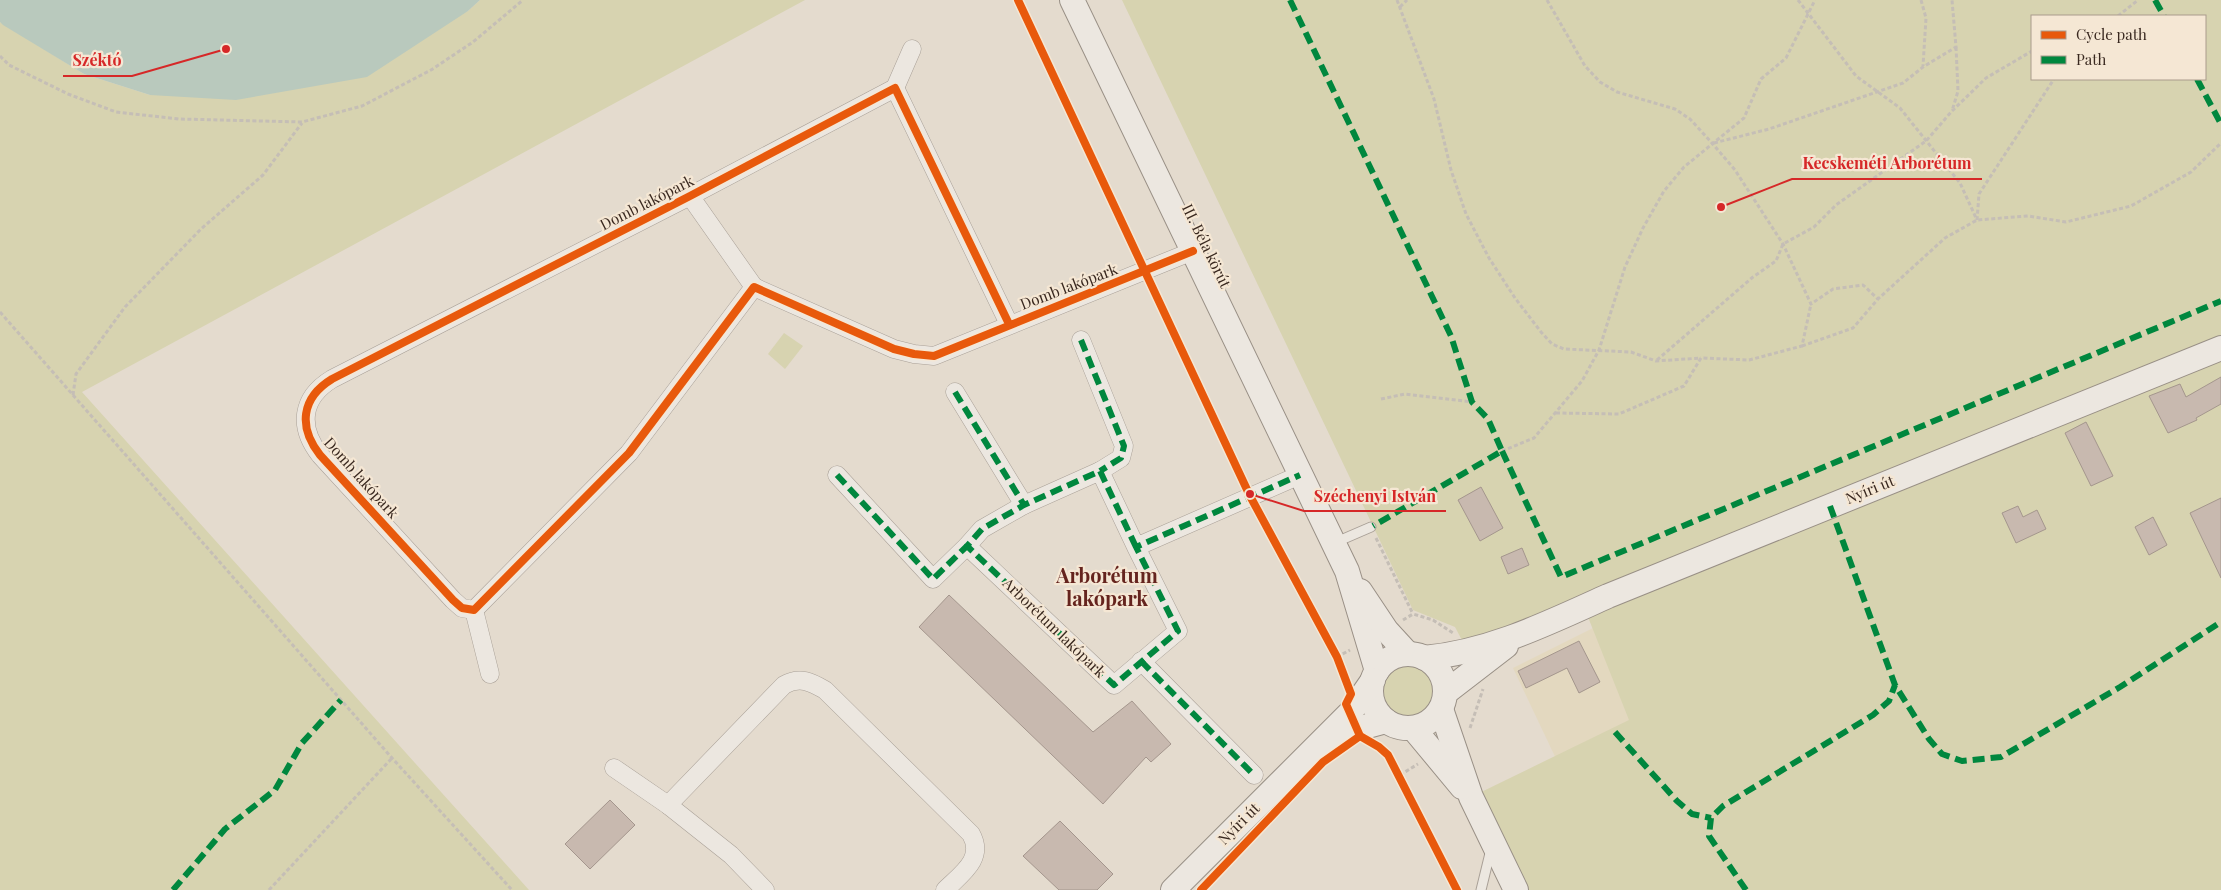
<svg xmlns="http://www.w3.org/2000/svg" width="2221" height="890" font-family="'Playfair Display',serif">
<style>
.farmland{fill:#e3d8bf}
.green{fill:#d7d3b0;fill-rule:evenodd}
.water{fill:#b9c9bd}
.building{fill:#c8b9af;stroke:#a4968d}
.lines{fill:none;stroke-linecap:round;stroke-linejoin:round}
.lane-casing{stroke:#a9a097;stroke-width:11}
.street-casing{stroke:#a9a097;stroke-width:19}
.secondary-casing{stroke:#999086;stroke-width:26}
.path{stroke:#c5beb6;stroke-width:3;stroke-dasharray:4 2.5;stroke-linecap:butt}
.lane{stroke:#ece7e0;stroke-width:9}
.street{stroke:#ece7e0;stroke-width:18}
.secondary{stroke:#ece7e0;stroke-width:24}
.quiet{stroke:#00873e;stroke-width:6;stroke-dasharray:12 6;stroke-linecap:butt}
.cycleway-casing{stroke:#f5e7d4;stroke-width:11}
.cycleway{stroke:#e8590c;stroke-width:8}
.labels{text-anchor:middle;stroke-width:4.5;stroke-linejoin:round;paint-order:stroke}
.street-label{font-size:15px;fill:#39281f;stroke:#f5e7d4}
.district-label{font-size:20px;font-weight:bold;fill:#65241e;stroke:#f5e7d4}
.leader{fill:none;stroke:#d62828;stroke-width:2}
.callout-dot{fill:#d62828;stroke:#f5e7d4;stroke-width:2}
.callout-label{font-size:16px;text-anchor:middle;font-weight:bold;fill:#d62828;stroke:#f5e7d4;stroke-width:4.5;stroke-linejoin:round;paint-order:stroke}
</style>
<rect width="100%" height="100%" fill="#e4dbce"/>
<path class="farmland" d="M 1597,626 L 1646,714 L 1559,765 L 1513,668 Z"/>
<g class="green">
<path d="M 480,0 L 805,0 L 82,392 L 529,890 L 0,890 L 0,22 L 84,74 L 150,95 L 468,11 Z"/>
<path d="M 1122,0 L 2221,0 L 2221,890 L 1516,890 L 1471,797 L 1629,720 L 1582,602 L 1465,646 L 1455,627 L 1413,610 ZM 2032,16 L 2205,16 L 2205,79 L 2032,79 Z"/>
<path d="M 784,333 L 803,346 L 785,369 L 768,354 Z"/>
<circle cx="1409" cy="691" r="28"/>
</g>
<path class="water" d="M 0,0 L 480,0 L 468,11 L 367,77 L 236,100 L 150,95 L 84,74 L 3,25 L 0,22 Z"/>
<g class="building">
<path d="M 2221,377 L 2221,404 L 2196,418 L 2197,420 L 2168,433 L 2149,396 L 2180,384 L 2186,397 Z"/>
<path d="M 2086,422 L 2113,476 L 2091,486 L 2065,433 Z"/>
<path d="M 1481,487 L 1503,528 L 1480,541 L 1458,500 Z"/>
<path d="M 2221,498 L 2221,578 L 2190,513 Z"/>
<path d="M 2018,506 L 2023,517 L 2037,510 L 2046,529 L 2016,543 L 2002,513 Z"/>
<path d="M 2153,517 L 2167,545 L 2149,555 L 2135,527 Z"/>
<path d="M 1522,548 L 1529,565 L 1508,574 L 1501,557 Z"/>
<path d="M 949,595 L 1093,732 L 1132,701 L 1171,744 L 1151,762 L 1146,757 L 1103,804 L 919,627 Z"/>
<path d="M 1579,641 L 1600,682 L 1579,693 L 1567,668 L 1526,688 L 1518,671 Z"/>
<path d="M 610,800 L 635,825 L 590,869 L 565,844 Z"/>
<path d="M 1060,821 L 1113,874 L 1097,890 L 1059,890 L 1023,856 Z"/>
</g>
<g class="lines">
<defs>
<g id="lane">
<path d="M 1334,543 L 1371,527"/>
<path d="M 1481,890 L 1491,849"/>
</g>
<g id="street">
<path d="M 895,88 L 912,49"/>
<path d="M 690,196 L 754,287"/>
<path d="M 1009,324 L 895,88 L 690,196 L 332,379 C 301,398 298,427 320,455 L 453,600 L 462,608 L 474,610 L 629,453 L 754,287 L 894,349 L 914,354 L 934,356 L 1193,251"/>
<path d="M 1081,340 L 1124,446 L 1121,458 L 1100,471"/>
<path d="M 955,392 L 1024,505"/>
<path d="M 837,475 L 933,579 L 967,546"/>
<path d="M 1136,547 L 1100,471 L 1024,505 L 982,529 L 967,546 L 1114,685 L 1178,631 L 1136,547 L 1300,475"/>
<path d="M 474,610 L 490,674"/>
<path d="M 1141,661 L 1254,775"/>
<path d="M 614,768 L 668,805 L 731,855 L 765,890"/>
<path d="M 668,805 L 784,685 C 800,676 811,682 825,690 L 971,834 C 985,859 961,874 945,890"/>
</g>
<g id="secondary">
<path d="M 1072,0 L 1347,571 L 1377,671"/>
<path d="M 1360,591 L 1386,630 L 1408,654"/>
<circle cx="1408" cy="691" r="37"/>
<path d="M 1424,658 C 1490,652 1548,623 1608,596 L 2221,348"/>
<path d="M 1445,693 L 1506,646"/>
<path d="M 1441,709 L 1471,797 L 1516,890"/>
<path d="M 1413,728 L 1462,787"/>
<path d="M 1330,744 L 1357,729 L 1386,721"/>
<path d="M 1173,890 L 1350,713 L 1373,680"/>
</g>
</defs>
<use href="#lane" class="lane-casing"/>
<use href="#street" class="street-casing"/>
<use href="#secondary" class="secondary-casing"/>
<g class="path">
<path d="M 1397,0 L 1434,99 L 1451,170 L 1466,214 L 1489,258 L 1515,298 L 1541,332 L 1552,344 L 1564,349 L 1631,352 L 1656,361 L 1701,358"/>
<path d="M 1547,0 L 1585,66 L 1600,82 L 1617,92 L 1675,109 L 1690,119 L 1712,143 L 1735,170 L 1783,244 L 1811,304 L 1833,289 L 1863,285 L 1878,299"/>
<path d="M 1798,0 L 1856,76 L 1900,108 L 1960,183 L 1977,220"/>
<path d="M 1921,0 L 1926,18 L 1923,66"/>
<path d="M 1400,7 L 1407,0"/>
<path d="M 2118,16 L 2138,0"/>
<path d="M 1956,47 L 1958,91 L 1952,111 L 1986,78 L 2032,51"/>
<path d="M 0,56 L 9,65 L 68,94 L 116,112 L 179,119 L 302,122 L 362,106 L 431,70 L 473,42 L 523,0"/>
<path d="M 1714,143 L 1769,129 L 1903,83 L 1923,67 L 1956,47 L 1952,0"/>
<path d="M 1977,220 L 1979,194 L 2054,79"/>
<path d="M 0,312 L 392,758 L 512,890"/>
<path d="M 1802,346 L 1853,328 L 1878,299 L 1945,238 L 1977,220 L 2028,216 L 2066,222 L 2131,206 L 2191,172 L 2221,143"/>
<path d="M 1657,360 L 1753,277 L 1776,261 L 1783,244 L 1814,227 L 1836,205 L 1926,141 L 1952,111"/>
<path d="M 73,395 L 76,374 L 125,307 L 201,229 L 263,175 L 302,123"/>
<path d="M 1381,399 L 1405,394 L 1472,402"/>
<path d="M 1556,413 L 1619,414 L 1684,386 L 1701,358 L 1749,360 L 1802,346 L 1811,304"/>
<path d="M 1502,451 L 1534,438 L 1582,381 L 1599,350 L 1625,267 L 1643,228 L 1664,191 L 1684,167 L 1744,118 L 1761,79 L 1786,58 L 1815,0"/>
<path d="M 1376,538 L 1413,614"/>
<path d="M 1403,620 L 1413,614 L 1433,620 L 1453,633"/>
<path d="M 1337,657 L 1350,650"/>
<path d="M 1470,728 L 1483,689"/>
<path d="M 1400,775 L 1418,764"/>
<path d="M 269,890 L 392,758"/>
</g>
<use href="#lane" class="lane"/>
<use href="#street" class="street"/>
<use href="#secondary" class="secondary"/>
<g class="quiet">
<path d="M 1290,0 L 1451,336 L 1472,402 L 1488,419 L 1502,451 L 1373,526"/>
<path d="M 2155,0 L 2164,16"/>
<path d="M 2197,79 L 2221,124"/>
<path d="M 1081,340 L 1124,446 L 1121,458 L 1100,471"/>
<path d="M 955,392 L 1024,505"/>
<path d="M 1502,451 L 1561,577 L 2221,301"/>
<path d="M 837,475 L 933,579 L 967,546"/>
<path d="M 1830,506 L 1895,685 L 1929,739 L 1942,754 L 1962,761 L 2001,757 L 2120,687 L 2221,622"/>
<path d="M 1136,547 L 1100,471 L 1024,505 L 982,529 L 967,546 L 1114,685 L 1178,631 L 1136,547 L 1300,475"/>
<path d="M 1141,661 L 1254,775"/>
<path d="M 1615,732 L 1677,801 L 1692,814 L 1711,818"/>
<path d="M 173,890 L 225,829 L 275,790 L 302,743 L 341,700"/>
<path d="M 1746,890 L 1709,836 L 1711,818 L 1723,806 L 1873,715 L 1889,701 L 1895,685"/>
</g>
<defs>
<g id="cycleway">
<path d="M 1018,0 L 1250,496 L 1337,657 L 1351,694 L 1346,704 L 1360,736 L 1379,747 L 1388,755 L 1457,890"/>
<path d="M 1009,324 L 895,88 L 690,196 L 332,379 C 301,398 298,427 320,455 L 453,600 L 462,608 L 474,610 L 629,453 L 754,287 L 894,349 L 914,354 L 934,356 L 1193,251"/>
<path d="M 1201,890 L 1323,762 L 1360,736"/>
</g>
</defs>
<use href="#cycleway" class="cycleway-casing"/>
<use href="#cycleway" class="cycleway"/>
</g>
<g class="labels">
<g class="street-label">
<text transform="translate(647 203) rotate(-27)" y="5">Domb lakópark</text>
<text transform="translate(1206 246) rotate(64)" y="5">III. Béla körút</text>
<text transform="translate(1069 287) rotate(-21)" y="5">Domb lakópark</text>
<text transform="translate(361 478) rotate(48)" y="5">Domb lakópark</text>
<text transform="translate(1870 490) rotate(-22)" y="5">Nyíri út</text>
<text transform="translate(1054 628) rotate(44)" y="5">Arborétum lakópark</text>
<text transform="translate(1239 824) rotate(-45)" y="5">Nyíri út</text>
</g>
<g class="district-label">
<text x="1107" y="583">Arborétum<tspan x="1107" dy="23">lakópark</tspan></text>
</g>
</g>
<path class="leader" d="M226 49L132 76H63M1721 207L1792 179H1982M1250 494L1304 511H1446"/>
<g class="callout-dot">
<circle cx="226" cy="49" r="5"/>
<circle cx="1721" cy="207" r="5"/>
<circle cx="1250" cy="494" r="5"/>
</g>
<g class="callout-label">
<text x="97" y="66">Széktó</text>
<text x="1887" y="169">Kecskeméti Arborétum</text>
<text x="1375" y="502">Széchenyi István</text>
</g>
<rect x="2031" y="15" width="175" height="65" fill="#f5e7d4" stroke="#aa9b8c"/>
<rect x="2041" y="31" width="25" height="8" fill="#e8590c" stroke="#aa9b8c"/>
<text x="2076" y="40" font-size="15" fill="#39281f">Cycle path</text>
<rect x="2041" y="56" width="25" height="8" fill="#00873e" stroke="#aa9b8c"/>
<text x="2076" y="65" font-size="15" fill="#39281f">Path</text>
</svg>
